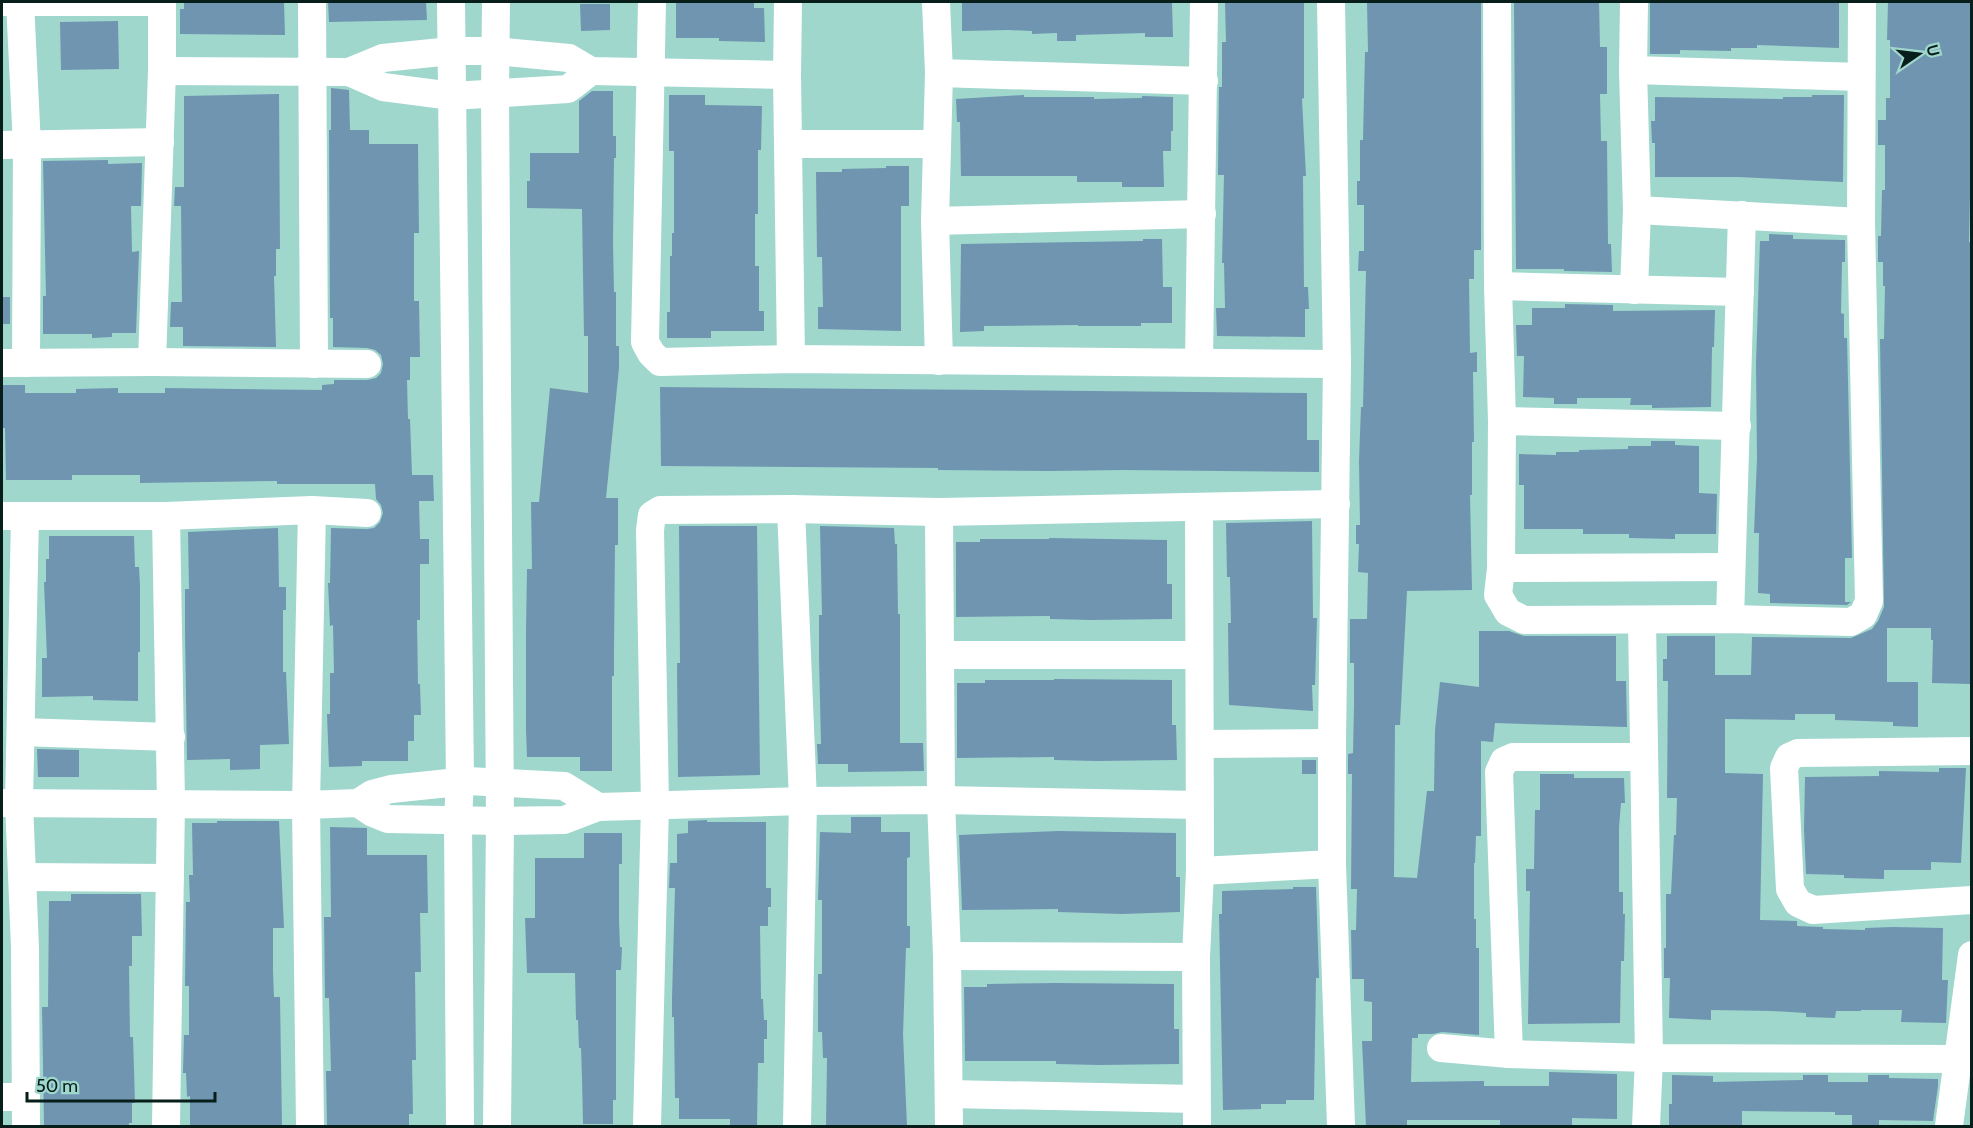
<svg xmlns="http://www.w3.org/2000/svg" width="1973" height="1128" font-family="Cabin,sans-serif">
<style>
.building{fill:#7095b1}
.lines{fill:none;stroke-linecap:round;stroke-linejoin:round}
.minor{stroke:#fff;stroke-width:28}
</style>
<rect width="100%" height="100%" fill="#9fd7cd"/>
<g class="building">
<path d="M 184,2 L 284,2 L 285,35 L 180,34 L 180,9 L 184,9 Z"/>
<path d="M 328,2 L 426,2 L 427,20 L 329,22 Z"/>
<path d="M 676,2 L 754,2 L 754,8 L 764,8 L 765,42 L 719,41 L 719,38 L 676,38 Z"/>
<path d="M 962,2 L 1172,2 L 1173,37 L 1145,37 L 1145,33 L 1076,35 L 1076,41 L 1057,41 L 1057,33 L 1032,34 L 1032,31 L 1009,30 L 962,31 Z"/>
<path d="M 1225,2 L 1304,2 L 1304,98 L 1302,99 L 1306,176 L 1303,176 L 1304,287 L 1308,287 L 1309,309 L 1305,309 L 1305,337 L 1217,336 L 1216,308 L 1225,308 L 1224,263 L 1222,263 L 1224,175 L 1218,175 L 1218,171 L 1219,87 L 1222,87 L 1222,42 L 1226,42 Z"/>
<path d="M 1367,2 L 1481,2 L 1481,250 L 1474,250 L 1474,279 L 1469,279 L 1470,353 L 1477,352 L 1477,372 L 1473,372 L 1474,442 L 1472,442 L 1472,495 L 1470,495 L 1472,590 L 1407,591 L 1400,725 L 1395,725 L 1394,877 L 1417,878 L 1427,791 L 1434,791 L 1435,730 L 1440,682 L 1479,687 L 1479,631 L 1509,631 L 1524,636 L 1616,636 L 1616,681 L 1626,681 L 1627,727 L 1495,723 L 1493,742 L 1481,741 L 1481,836 L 1476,836 L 1475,863 L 1474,863 L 1474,919 L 1476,919 L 1476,948 L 1479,948 L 1479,1035 L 1442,1032 L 1433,1034 L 1418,1034 L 1418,1038 L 1412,1038 L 1411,1082 L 1484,1081 L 1484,1086 L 1549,1086 L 1549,1072 L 1617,1074 L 1617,1119 L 1572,1118 L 1572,1126 L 1500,1126 L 1500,1120 L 1407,1120 L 1407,1125 L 1404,1126 L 1366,1126 L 1362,1041 L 1372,1041 L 1372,1002 L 1364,1001 L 1364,979 L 1352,979 L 1351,930 L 1356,930 L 1357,889 L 1351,889 L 1352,774 L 1348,774 L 1348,754 L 1353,753 L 1354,705 L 1354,663 L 1350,663 L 1350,619 L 1367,619 L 1368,573 L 1358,572 L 1359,544 L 1356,544 L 1356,525 L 1360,525 L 1359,461 L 1361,407 L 1363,407 L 1366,271 L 1358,271 L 1359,251 L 1364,251 L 1364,205 L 1357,205 L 1357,181 L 1360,181 L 1360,140 L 1363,140 L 1365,52 L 1368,52 Z"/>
<path d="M 1514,2 L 1599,2 L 1600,47 L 1607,47 L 1607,94 L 1600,94 L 1601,141 L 1607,141 L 1608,244 L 1611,244 L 1612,272 L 1564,271 L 1564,269 L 1516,269 Z"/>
<path d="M 1650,2 L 1839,2 L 1839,48 L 1757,45 L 1757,48 L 1731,48 L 1731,51 L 1680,50 L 1680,54 L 1650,54 Z"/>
<path d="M 1888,2 L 1971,2 L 1971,195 L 1970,195 L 1969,242 L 1971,242 L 1971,684 L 1932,683 L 1933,640 L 1931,640 L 1931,628 L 1887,628 L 1887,682 L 1918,682 L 1918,727 L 1893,726 L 1893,722 L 1835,720 L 1835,714 L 1795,714 L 1795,720 L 1725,719 L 1725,773 L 1763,774 L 1760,920 L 1797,921 L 1797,926 L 1823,927 L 1823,929 L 1865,930 L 1865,928 L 1893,927 L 1943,928 L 1942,980 L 1948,980 L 1946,1023 L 1901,1022 L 1902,1010 L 1861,1010 L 1861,1011 L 1836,1011 L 1835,1018 L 1806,1017 L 1806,1013 L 1772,1011 L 1711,1010 L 1711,1020 L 1669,1018 L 1670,978 L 1664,978 L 1664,948 L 1666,948 L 1666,894 L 1671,894 L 1674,835 L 1676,835 L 1677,798 L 1667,798 L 1668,681 L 1663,681 L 1663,659 L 1667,659 L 1667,636 L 1715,636 L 1715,675 L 1751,675 L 1752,637 L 1851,638 L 1872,629 L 1878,621 L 1884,607 L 1880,339 L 1884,339 L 1885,286 L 1883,286 L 1883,262 L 1878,262 L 1878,236 L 1881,236 L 1882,190 L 1885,190 L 1885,145 L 1878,145 L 1878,120 L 1886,120 L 1886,98 L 1890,98 L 1890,40 L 1887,40 Z"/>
<path d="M 580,4 L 610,4 L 610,30 L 581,31 Z"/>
<path d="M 118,21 L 119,69 L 61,70 L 60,22 Z"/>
<path d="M 331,88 L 349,90 L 350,130 L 369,130 L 369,144 L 418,144 L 419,233 L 414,233 L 414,301 L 419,301 L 420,357 L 410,357 L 410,380 L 407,380 L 408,419 L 410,419 L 412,475 L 433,475 L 434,501 L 419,501 L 420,539 L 429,539 L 429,564 L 420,564 L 420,620 L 417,620 L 418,684 L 420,684 L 421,715 L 414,715 L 414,741 L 408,741 L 408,761 L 362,761 L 362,766 L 329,767 L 327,714 L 330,714 L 330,673 L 334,673 L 333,625 L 330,626 L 328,583 L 330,583 L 331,528 L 367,529 L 374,528 L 380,522 L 383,513 L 381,505 L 376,499 L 375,484 L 277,484 L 277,481 L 140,483 L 140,475 L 72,475 L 72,480 L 6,480 L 5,428 L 2,428 L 2,385 L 25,385 L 25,393 L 76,393 L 76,389 L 118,388 L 118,393 L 165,393 L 165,388 L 322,390 L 322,385 L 334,384 L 334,380 L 367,380 L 376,378 L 381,373 L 383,364 L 381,355 L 375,350 L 367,348 L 333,347 L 333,318 L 330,318 L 329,130 L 331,130 Z"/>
<path d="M 592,91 L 613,91 L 613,136 L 616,136 L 616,158 L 614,158 L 613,242 L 614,292 L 616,292 L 616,346 L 619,346 L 619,368 L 606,498 L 618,498 L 618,545 L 615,545 L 614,651 L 614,676 L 612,676 L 612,771 L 580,771 L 580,757 L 527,757 L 526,730 L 526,630 L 527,569 L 532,569 L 531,502 L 539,502 L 550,388 L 588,393 L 588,336 L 584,336 L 582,209 L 527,208 L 527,181 L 530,181 L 530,153 L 579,153 L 579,101 Z"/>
<path d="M 279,94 L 280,249 L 276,249 L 276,276 L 274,276 L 276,347 L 183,346 L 183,327 L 170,327 L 171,302 L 182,302 L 181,207 L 181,206 L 174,206 L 175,187 L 184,187 L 184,96 Z"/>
<path d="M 669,95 L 705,95 L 705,105 L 762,106 L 761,150 L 758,150 L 758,214 L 755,214 L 755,266 L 759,266 L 759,311 L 764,311 L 764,331 L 711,331 L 711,338 L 667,338 L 667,312 L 670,312 L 670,256 L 672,256 L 672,233 L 674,233 L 674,151 L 669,151 Z"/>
<path d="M 1024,95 L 1024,97 L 1094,97 L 1094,99 L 1142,98 L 1142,96 L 1173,97 L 1173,131 L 1171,131 L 1171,151 L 1163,151 L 1164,187 L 1122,187 L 1122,182 L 1077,182 L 1077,176 L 961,176 L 960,122 L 957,122 L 956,99 Z"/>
<path d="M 1812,95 L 1844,95 L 1843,182 L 1738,177 L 1655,177 L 1655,143 L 1652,143 L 1651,121 L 1655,121 L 1655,97 L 1783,99 L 1783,97 L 1812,97 Z"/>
<path d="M 108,160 L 108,164 L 142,163 L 141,206 L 131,206 L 132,252 L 139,251 L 136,333 L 112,333 L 112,337 L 92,338 L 92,334 L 43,334 L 43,296 L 46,296 L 43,161 Z"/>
<path d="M 886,166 L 909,166 L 909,206 L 901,206 L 901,331 L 818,329 L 818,307 L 823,307 L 822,257 L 817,257 L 816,172 L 842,172 L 842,169 L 886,168 Z"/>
<path d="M 1769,234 L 1793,235 L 1793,239 L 1845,240 L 1845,262 L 1842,262 L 1841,313 L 1844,314 L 1844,338 L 1847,338 L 1852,558 L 1845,558 L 1845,602 L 1851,602 L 1847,605 L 1770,603 L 1770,594 L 1758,593 L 1759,533 L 1754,533 L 1757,458 L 1756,364 L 1760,241 L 1769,241 Z"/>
<path d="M 1143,239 L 1162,239 L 1163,287 L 1172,287 L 1172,323 L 1141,323 L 1141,326 L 1078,326 L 1078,325 L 984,326 L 984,331 L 960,332 L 961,244 L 1143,241 Z"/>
<rect x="2" y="297" width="8" height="27"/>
<path d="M 1565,304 L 1613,305 L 1613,311 L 1715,310 L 1714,347 L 1712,347 L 1711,407 L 1652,408 L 1652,405 L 1630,405 L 1631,398 L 1577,398 L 1577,404 L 1554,404 L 1554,398 L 1523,397 L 1524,356 L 1517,356 L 1516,325 L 1532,325 L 1532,308 L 1565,308 Z"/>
<path d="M 660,387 L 1307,393 L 1307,440 L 1319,440 L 1319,472 L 1123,470 L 1051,471 L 938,470 L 938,468 L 661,466 Z"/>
<path d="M 1651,441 L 1675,441 L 1675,445 L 1699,446 L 1699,493 L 1717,494 L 1716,534 L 1675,534 L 1675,539 L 1629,538 L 1629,534 L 1583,534 L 1583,529 L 1524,529 L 1524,485 L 1519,485 L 1519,454 L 1556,455 L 1556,452 L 1579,452 L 1579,450 L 1628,449 L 1628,446 L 1651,446 Z"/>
<path d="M 1312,521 L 1313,618 L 1317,618 L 1315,685 L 1312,685 L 1313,711 L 1229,705 L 1228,623 L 1231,623 L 1230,577 L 1227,577 L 1226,523 Z"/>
<path d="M 679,526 L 757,526 L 760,775 L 678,777 L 677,663 L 680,663 Z"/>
<path d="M 820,526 L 894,528 L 895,544 L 897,544 L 898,614 L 900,614 L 900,743 L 923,743 L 924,771 L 848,772 L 848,764 L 818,764 L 817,744 L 821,744 L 819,658 L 819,615 L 822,615 Z"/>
<path d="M 278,528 L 279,587 L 286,587 L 286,610 L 283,610 L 283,672 L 286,672 L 289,744 L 260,745 L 260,769 L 230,770 L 230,759 L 187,760 L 185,632 L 185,589 L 189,589 L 188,532 Z"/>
<path d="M 49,536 L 134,536 L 135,567 L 139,567 L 140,586 L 140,652 L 138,652 L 138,701 L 93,700 L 93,696 L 42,697 L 42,658 L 47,658 L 44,582 L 46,582 L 46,559 L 49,559 Z"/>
<path d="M 1049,538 L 1167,540 L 1167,584 L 1172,584 L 1172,619 L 1092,620 L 1050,619 L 1050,616 L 956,617 L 956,542 L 980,542 L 980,539 L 1049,539 Z"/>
<path d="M 1054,679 L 1172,680 L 1172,725 L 1176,725 L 1177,760 L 1097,761 L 1054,760 L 1054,757 L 957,758 L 957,683 L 985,683 L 985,680 L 1054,680 Z"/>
<path d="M 37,749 L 79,750 L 79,777 L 38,777 Z"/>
<rect x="1302" y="760" width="14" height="14"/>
<path d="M 1939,768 L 1966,768 L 1961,863 L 1931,862 L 1931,870 L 1884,870 L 1884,879 L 1844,878 L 1844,875 L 1806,874 L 1804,829 L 1805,777 L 1879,776 L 1879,771 L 1939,772 Z"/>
<path d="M 1540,774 L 1574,774 L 1574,778 L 1624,778 L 1625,803 L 1621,803 L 1619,827 L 1619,892 L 1623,892 L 1623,914 L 1625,914 L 1624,961 L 1621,961 L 1620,1023 L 1528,1024 L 1530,891 L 1526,891 L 1526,869 L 1534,869 L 1535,810 L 1540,810 Z"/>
<path d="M 851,817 L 881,817 L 881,832 L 910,832 L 910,857 L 907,858 L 907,926 L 910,926 L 910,948 L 906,948 L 903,1034 L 907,1126 L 826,1126 L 827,1058 L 823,1058 L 822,1032 L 818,1032 L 818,974 L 822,974 L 822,900 L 818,900 L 820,832 L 851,833 Z"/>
<path d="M 707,820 L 707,822 L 766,822 L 766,888 L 771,888 L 771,907 L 768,907 L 768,926 L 760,926 L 761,999 L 763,999 L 764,1020 L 767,1020 L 767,1039 L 764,1039 L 764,1063 L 758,1063 L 757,1126 L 730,1126 L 730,1119 L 679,1119 L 679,1098 L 675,1098 L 674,1017 L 672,1017 L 672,998 L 675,888 L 669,888 L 670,863 L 677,863 L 677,834 L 688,833 L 688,821 Z"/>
<path d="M 217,821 L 279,821 L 284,928 L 273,928 L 273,972 L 274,997 L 280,997 L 282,1126 L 190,1126 L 190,1096 L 187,1097 L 186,1073 L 183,1073 L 184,1035 L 189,1035 L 189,986 L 185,986 L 186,902 L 190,902 L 189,875 L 193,875 L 192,823 L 217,823 Z"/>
<path d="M 330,827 L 367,828 L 367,855 L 427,855 L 428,913 L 420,913 L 421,972 L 415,972 L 416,1060 L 412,1060 L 413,1114 L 409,1114 L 409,1126 L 327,1126 L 326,1071 L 331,1071 L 329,998 L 325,998 L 324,917 L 331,917 Z"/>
<path d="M 1058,831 L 1176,833 L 1176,877 L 1180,877 L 1180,912 L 1122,914 L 1058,912 L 1058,909 L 962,910 L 959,835 Z"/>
<path d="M 584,833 L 622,833 L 622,864 L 619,864 L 619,921 L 620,947 L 622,947 L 621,970 L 616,970 L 616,1100 L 613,1100 L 613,1124 L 583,1124 L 582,1078 L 581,1048 L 579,1048 L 578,1020 L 576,1020 L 575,973 L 527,973 L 525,918 L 535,918 L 535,858 L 584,858 Z"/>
<path d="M 1293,887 L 1316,887 L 1319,978 L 1316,978 L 1314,1100 L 1286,1100 L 1286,1104 L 1261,1104 L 1261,1109 L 1223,1110 L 1219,914 L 1222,914 L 1222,891 L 1293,889 Z"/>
<path d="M 71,894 L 141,894 L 142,936 L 132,936 L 132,966 L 129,966 L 130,1037 L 133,1037 L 135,1103 L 132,1103 L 132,1123 L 129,1123 L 129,1126 L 44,1126 L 42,1007 L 48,1007 L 49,901 L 71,901 Z"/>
<path d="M 1056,983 L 1174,984 L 1174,1029 L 1179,1029 L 1179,1064 L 1099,1065 L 1056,1064 L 1056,1061 L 965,1061 L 964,987 L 987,987 L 987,984 Z"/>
<path d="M 1672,1075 L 1713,1076 L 1713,1082 L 1803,1080 L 1803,1075 L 1828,1075 L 1828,1082 L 1868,1082 L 1868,1075 L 1889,1075 L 1889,1078 L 1938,1079 L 1938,1086 L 1933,1121 L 1879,1120 L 1879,1126 L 1852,1126 L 1852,1115 L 1835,1115 L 1835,1112 L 1742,1111 L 1742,1126 L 1669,1126 L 1669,1104 L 1672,1104 Z"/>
</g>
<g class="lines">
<g class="minor">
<path d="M 2,2 L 162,2"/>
<path d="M 20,2 L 27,146 L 26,363"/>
<path d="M 312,2 L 314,364"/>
<path d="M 451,2 L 460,781 L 458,819 L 460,1126"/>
<path d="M 496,2 L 495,94 L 500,821 L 497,1126"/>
<path d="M 652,2 L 645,342 L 651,353 L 660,362 L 791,359 L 1337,364"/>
<path d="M 788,2 L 787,75 L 791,359"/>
<path d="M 936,2 L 939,73 L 935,221 L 939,361"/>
<path d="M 1331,2 L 1337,364 L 1332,743 L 1332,864 L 1341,1126"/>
<path d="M 1497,2 L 1498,286 L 1502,421 L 1501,568 L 1498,595 L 1508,612 L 1524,620 L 1730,619 L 1851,622 L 1863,615 L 1869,601 L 1861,222 L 1862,2"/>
<path d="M 1633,70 L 1861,77"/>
<path d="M 162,71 L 349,72 L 383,87 L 452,96 L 568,89 L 591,71"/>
<path d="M 349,72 L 383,58 L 451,51 L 495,51 L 569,58 L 591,71 L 787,75"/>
<path d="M 939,73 L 1204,81"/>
<path d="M 788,144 L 936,144"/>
<path d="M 2,145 L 160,142"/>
<path d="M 1637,210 L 1861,222"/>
<path d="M 935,221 L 1202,214"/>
<path d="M 1498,286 L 1740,292"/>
<path d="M 1634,290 L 1637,210 L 1633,70 L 1634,2"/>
<path d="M 152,362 L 162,71 L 162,2"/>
<path d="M 1199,362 L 1204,2"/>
<path d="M 2,363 L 152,362 L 367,364"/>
<path d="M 1502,421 L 1737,426"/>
<path d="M 791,509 L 803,801 L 797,1126"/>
<path d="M 939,512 L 941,800 L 947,956 L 949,1126"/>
<path d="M 2,516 L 166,516 L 312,510 L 367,513"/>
<path d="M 25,516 L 19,803 L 25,948 L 26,1126"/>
<path d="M 166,516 L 171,803 L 166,1126"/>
<path d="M 1501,568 L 1731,567"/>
<path d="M 1730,619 L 1742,215"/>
<path d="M 1642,621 L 1649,1058 L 1646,1126"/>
<path d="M 941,655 L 1199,655"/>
<path d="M 21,732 L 171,737"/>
<path d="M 1200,744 L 1332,743"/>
<path d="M 1972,751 L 1798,753 L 1789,757 L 1784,768 L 1790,889 L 1798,903 L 1813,910 L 1972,900"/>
<path d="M 2,803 L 306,805 L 358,803 L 372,794 L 391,789 L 468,781 L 564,786 L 598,807"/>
<path d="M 358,803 L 373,813 L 388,819 L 500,821 L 564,820 L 598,807 L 803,801 L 941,800 L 1199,805"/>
<path d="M 1200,871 L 1332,864"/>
<path d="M 23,877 L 170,878"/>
<path d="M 947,956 L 1196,957"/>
<path d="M 1441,1048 L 1509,1054 L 1649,1058 L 1972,1059"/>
<path d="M 1509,1054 L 1499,772 L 1504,761 L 1513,757 L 1644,757"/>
<path d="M 949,1094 L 1196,1099"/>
<path d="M 2,1097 L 26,1097"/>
<path d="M 310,1126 L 306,805 L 312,510"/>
<path d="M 647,1126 L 655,805 L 650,530 L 652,515 L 660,510 L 791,509 L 939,512 L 1336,504"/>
<path d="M 1197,1126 L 1196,957 L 1200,871 L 1199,507"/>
<path d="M 1949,1126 L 1972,955"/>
</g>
</g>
<rect width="1973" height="1128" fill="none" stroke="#071e1b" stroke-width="6"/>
<g transform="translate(1919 54) rotate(76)" stroke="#9fd7cd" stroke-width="4.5" paint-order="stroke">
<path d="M0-4.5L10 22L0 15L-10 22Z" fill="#071e1b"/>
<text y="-9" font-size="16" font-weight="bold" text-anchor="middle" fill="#071e1b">U</text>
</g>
<path d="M27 1092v9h188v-9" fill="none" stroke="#071e1b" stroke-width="3"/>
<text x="36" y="1092" font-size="18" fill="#071e1b" stroke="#9fd7cd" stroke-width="4.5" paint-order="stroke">50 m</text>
</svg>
